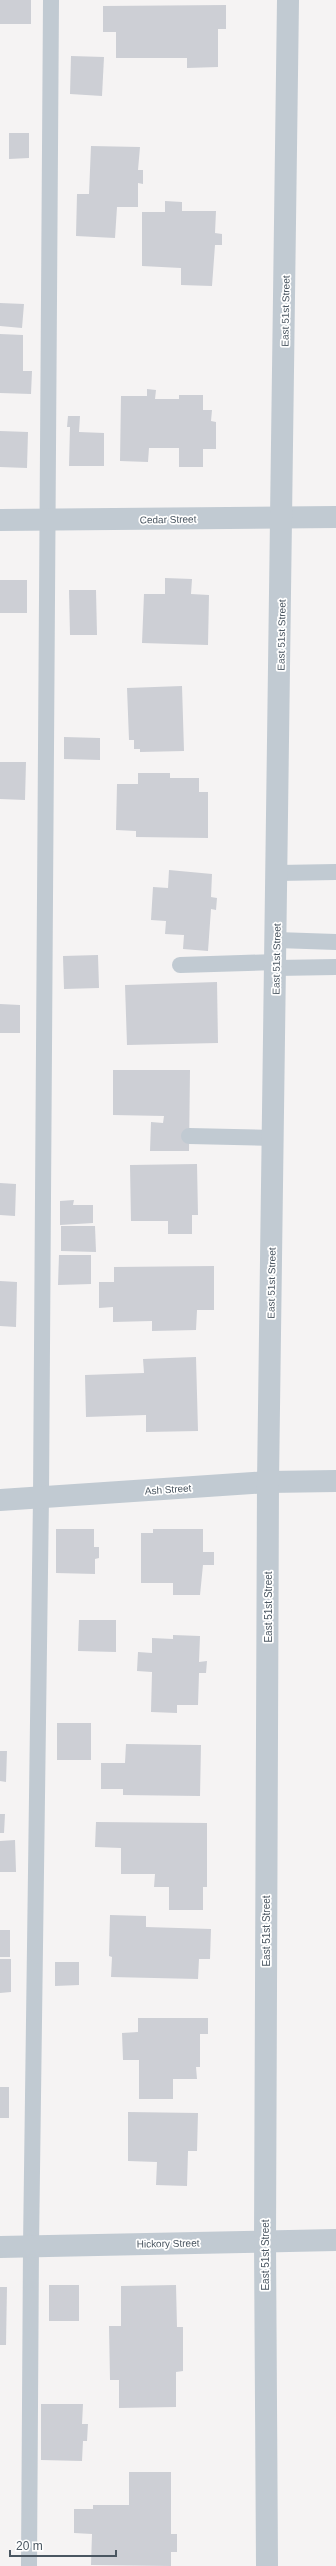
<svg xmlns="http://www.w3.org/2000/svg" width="336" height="2566" font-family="Arial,sans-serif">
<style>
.building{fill:#cdcfd5}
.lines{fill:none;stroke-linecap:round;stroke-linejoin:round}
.service{stroke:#c1cad2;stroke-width:16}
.minor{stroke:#c1cad2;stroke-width:22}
.labels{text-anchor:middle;stroke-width:3.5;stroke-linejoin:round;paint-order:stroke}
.street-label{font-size:10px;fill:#4a5661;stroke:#fff}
</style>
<rect width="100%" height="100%" fill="#f5f3f3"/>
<g class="building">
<rect x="0" y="0" width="31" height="24"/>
<path d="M 226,5 L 226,29 L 218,29 L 218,67 L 187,68 L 187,58 L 116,58 L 116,32 L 103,32 L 103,6 Z"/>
<path d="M 71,56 L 104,57 L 102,96 L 70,94 Z"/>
<path d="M 9,133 L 29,133 L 29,158 L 9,159 Z"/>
<path d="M 91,146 L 140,147 L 138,170 L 143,170 L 143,184 L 138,183 L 138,207 L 117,207 L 115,238 L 76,236 L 77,194 L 89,194 Z"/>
<path d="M 165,201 L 182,202 L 182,211 L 216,211 L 215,233 L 222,234 L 222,245 L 215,245 L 212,286 L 181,285 L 181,268 L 142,266 L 142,212 L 165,212 Z"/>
<path d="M 0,303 L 24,304 L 22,328 L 0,326 Z"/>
<path d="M 0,334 L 23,335 L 23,371 L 32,371 L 31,394 L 0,393 Z"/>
<path d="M 147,389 L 156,390 L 155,399 L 179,399 L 179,395 L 203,395 L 203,410 L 212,410 L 211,421 L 216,422 L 216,449 L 203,449 L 203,467 L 179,467 L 179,448 L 149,448 L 148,462 L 120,461 L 121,396 L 147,396 Z"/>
<path d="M 68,416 L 80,416 L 79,432 L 104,433 L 104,466 L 69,466 L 70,427 L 67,427 Z"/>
<path d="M 0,431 L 28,432 L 27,468 L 0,467 Z"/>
<path d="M 165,578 L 192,579 L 191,594 L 209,595 L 208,645 L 142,643 L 144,594 L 165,594 Z"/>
<rect x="0" y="580" width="27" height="33"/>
<path d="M 69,590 L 96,590 L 97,635 L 70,635 Z"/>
<path d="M 182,686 L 184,751 L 140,752 L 140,749 L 134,749 L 134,740 L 129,740 L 127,688 Z"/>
<path d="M 64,737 L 100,738 L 100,760 L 64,759 Z"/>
<path d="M 0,762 L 26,762 L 25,800 L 0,799 Z"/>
<path d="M 138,773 L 170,773 L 170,778 L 199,778 L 199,792 L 208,792 L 208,838 L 136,837 L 136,831 L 116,830 L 117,784 L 138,784 Z"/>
<path d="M 169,870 L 212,874 L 211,897 L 217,898 L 216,910 L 211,909 L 208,951 L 183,949 L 184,935 L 165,934 L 166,921 L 151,920 L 153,887 L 168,888 Z"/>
<path d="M 98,955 L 99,988 L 64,989 L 63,956 Z"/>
<path d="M 217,982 L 218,1043 L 127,1045 L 125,985 Z"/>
<path d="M 0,1004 L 20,1005 L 20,1033 L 0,1033 Z"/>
<path d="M 113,1070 L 190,1070 L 189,1151 L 150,1151 L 151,1122 L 163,1123 L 164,1116 L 113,1115 Z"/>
<path d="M 197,1164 L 198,1215 L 192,1215 L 192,1234 L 168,1234 L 168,1221 L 131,1221 L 130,1165 Z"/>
<path d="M 0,1183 L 16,1184 L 15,1216 L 0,1215 Z"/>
<path d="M 74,1200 L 73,1205 L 93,1205 L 93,1223 L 60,1225 L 60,1201 Z"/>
<path d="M 61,1226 L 95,1226 L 96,1252 L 61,1251 Z"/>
<path d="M 59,1255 L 91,1255 L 91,1284 L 58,1285 Z"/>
<path d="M 214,1266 L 214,1310 L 197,1310 L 196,1330 L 152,1331 L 152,1321 L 113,1322 L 113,1307 L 99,1308 L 99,1282 L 114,1282 L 114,1267 Z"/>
<path d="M 0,1281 L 17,1282 L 16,1327 L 0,1326 Z"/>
<path d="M 196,1357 L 198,1431 L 146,1432 L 146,1415 L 86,1417 L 85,1375 L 144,1373 L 143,1359 Z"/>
<path d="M 56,1529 L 94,1529 L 94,1547 L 99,1547 L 99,1558 L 95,1559 L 95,1574 L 56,1573 Z"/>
<path d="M 153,1529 L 203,1529 L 203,1552 L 214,1552 L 214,1565 L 203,1565 L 200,1595 L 173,1595 L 173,1583 L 141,1583 L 141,1533 L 153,1533 Z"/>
<path d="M 79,1620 L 116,1620 L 116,1652 L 78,1651 Z"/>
<path d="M 173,1635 L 200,1636 L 199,1662 L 207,1661 L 206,1673 L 199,1673 L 198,1705 L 177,1705 L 177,1713 L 151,1712 L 152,1672 L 137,1671 L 138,1652 L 152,1653 L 152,1638 L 173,1639 Z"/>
<rect x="57" y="1723" width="34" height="37"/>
<path d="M 126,1744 L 201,1745 L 200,1796 L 123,1795 L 123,1789 L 101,1789 L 101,1763 L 125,1763 Z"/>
<path d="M 0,1751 L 7,1751 L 6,1782 L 0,1781 Z"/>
<path d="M 0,1814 L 5,1814 L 4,1833 L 0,1833 Z"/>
<path d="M 96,1822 L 207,1823 L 207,1887 L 203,1887 L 203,1910 L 169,1910 L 169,1887 L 154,1887 L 155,1874 L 121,1874 L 121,1848 L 95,1847 Z"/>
<path d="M 15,1840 L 16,1872 L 0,1872 L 0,1841 Z"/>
<path d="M 110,1915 L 146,1916 L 146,1927 L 211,1929 L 210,1959 L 199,1959 L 198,1979 L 111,1977 L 112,1957 L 109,1956 Z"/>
<rect x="0" y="1930" width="10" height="27"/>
<path d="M 0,1959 L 11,1959 L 11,1992 L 0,1993 Z"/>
<path d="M 55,1962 L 79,1962 L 79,1985 L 55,1986 Z"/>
<path d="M 138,2018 L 208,2018 L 208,2034 L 200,2034 L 200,2067 L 196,2067 L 197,2079 L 173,2079 L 173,2099 L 139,2099 L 139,2060 L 123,2060 L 122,2033 L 138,2032 Z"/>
<rect x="0" y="2087" width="9" height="31"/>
<path d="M 128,2112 L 198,2113 L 197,2151 L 188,2151 L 187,2186 L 156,2185 L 157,2162 L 128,2161 Z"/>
<rect x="49" y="2285" width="30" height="36"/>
<path d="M 176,2285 L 177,2327 L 183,2327 L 183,2371 L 176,2372 L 176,2407 L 119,2408 L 119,2380 L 110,2380 L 109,2326 L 121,2326 L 121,2286 Z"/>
<path d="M 0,2287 L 7,2287 L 6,2345 L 0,2345 Z"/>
<path d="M 41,2404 L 83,2404 L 82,2424 L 88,2424 L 87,2441 L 83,2441 L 82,2461 L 41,2460 Z"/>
<path d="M 129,2472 L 171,2472 L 171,2534 L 177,2534 L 177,2552 L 171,2552 L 171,2566 L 91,2565 L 92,2534 L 74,2533 L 74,2509 L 93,2509 L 93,2505 L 129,2505 Z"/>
</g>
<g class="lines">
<g class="service">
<path d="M 278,873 L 336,872"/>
<path d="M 277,940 L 336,942"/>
<path d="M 180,965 L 276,962"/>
<path d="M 276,968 L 336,967"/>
<path d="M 189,1136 L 274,1138"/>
<path d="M 29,2566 L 31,2246 L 41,1497 L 51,0"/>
</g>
<g class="minor">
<path d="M 0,520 L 336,517"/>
<path d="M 0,1500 L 268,1482 L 336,1481"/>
<path d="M 0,2247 L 336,2240"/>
<path d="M 267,2566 L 265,2241 L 268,1482 L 288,0"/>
</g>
</g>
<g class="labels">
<g class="street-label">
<text transform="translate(285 311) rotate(-89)" y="4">East 51st Street</text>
<text transform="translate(168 519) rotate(-1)" y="4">Cedar Street</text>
<text transform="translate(281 635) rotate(-89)" y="4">East 51st Street</text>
<text transform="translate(276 959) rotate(-89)" y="4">East 51st Street</text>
<text transform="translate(271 1283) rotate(-89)" y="4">East 51st Street</text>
<text transform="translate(168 1489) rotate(-4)" y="4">Ash Street</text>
<text transform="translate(268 1607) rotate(-90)" y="4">East 51st Street</text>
<text transform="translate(266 1931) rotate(-90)" y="4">East 51st Street</text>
<text transform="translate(168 2243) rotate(-1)" y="4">Hickory Street</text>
<text transform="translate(265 2255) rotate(-90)" y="4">East 51st Street</text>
</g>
</g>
<path d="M10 2550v6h106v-6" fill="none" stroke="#4a5661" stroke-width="2"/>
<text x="16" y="2550" font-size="12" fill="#4a5661" stroke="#ffffff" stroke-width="3" paint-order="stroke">20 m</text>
</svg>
